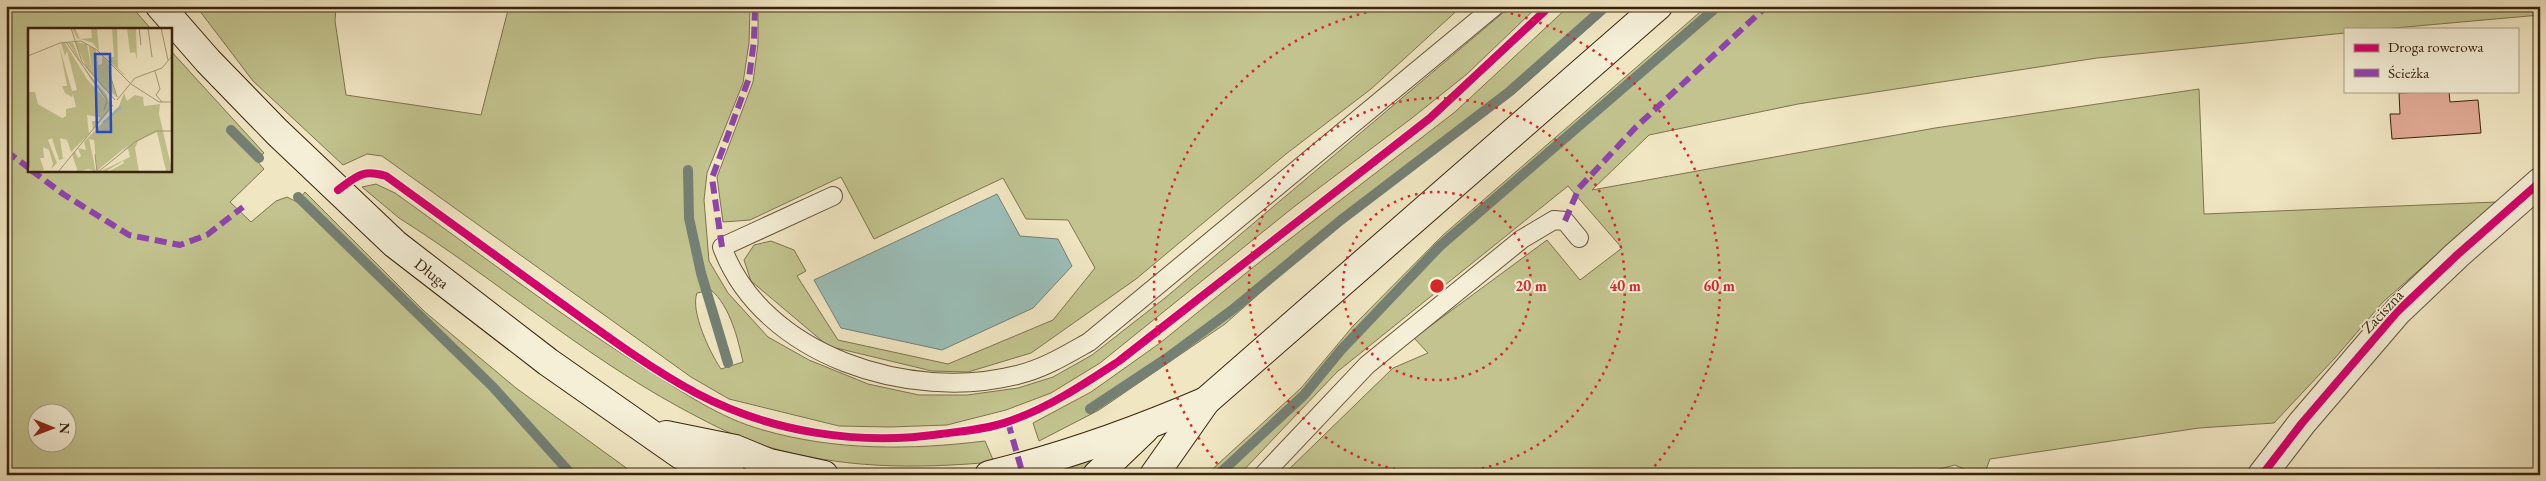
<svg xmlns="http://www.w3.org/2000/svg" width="2546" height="481" font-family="'EB Garamond',serif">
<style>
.green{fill:#c2c38e;stroke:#7e734e;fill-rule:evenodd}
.water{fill:#9bbeb8;stroke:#748074}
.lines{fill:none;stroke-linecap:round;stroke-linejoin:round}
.stream{stroke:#748074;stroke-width:10}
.building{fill:#e2aa95;stroke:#39230d}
.lane-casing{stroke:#67543a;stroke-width:20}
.street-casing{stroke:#67543a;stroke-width:30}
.secondary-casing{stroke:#39230d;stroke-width:30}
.lane{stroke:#f5efd7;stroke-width:18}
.street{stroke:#f5efd7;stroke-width:28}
.secondary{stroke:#f5efd7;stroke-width:28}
.quiet{stroke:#8e44ad;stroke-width:6;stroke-dasharray:12 6;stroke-linecap:butt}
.cycleway-casing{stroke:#f5efd7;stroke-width:11}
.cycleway{stroke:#d6006c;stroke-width:8}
.ring{fill:none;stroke:#d62828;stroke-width:2.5;stroke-dasharray:2.5 5}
.labels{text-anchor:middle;stroke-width:4;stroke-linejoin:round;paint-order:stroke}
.street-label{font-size:16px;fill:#39230d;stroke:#f5efd7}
.inset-river{fill:none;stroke:#9bbeb8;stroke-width:2.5}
.inset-road{fill:none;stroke:#a7987a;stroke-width:1}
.view{fill:#1d4ed8;fill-opacity:0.15;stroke:#1d4ed8;stroke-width:2.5}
.inset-edge{fill:none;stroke:#39230d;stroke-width:2.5}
.centre{fill:#d62828;stroke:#f5efd7;stroke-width:2.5}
.ring-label{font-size:15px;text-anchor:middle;font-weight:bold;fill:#d62828;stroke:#f5efd7;stroke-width:4;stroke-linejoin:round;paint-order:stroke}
</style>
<rect width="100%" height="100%" fill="#f0e6c2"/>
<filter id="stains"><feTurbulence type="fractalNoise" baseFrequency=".004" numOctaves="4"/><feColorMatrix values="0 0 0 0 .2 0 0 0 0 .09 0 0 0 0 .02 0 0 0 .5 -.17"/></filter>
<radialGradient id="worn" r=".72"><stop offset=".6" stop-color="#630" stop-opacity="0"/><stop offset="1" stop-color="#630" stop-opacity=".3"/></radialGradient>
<g class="green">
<path d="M 6,6 L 131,6 L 151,29 L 29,29 L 29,170 L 170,170 L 170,50 L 264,153 L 256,160 L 264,169 L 230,202 L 251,222 L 276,201 L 287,197 L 297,202 L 305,192 L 425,312 L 516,388 L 636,475 L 6,475 ZM 38,414 L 68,414 L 68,444 L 38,444 Z"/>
<path d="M 196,6 L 336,6 L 335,21 L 346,95 L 481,115 L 509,6 L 750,6 L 749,43 L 743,83 L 707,173 L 704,200 L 709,261 L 728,293 L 768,337 L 809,360 L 868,384 L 919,395 L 967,395 L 1018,388 L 1053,377 L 1092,355 L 1165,298 L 1511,6 L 1538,6 L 1467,74 L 1412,118 L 1295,206 L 1100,363 L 1051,393 L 1006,410 L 947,425 L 890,427 L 839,426 L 729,399 L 691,377 L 382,156 L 367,154 L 343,165 L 253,81 ZM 711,290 C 730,306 738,339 743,362 L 721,369 C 710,353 690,311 697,293 Z"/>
<path d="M 758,6 L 1462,6 L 1371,89 L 1286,154 L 1136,279 L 1031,353 L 968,372 L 932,371 L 828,346 L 751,281 L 744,260 L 754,245 L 771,241 L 794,250 L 806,271 L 797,276 L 838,340 L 948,364 L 1053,320 L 1095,268 L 1068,220 L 1026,219 L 1003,178 L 874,239 L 841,177 L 750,220 L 723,222 L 717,177 L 753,82 L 758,44 Z"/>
<path d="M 1569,6 L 1613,6 L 1515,93 L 1322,238 L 1225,324 L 1099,410 L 1039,441 L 1033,423 L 1091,392 L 1160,343 L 1256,265 L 1455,112 Z"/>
<path d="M 1707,6 L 2540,6 L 2540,15 L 2383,29 L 2345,29 L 2345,33 L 2097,58 L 1798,104 L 1649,135 L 1592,190 L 1935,128 L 2199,89 L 2204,214 L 2496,202 L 2383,302 L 2335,358 L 2274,423 L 2199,428 L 1990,459 L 1984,475 L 1977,475 L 1955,465 L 1916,475 L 1283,475 L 1393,368 L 1428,353 L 1414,338 L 1547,240 L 1580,280 L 1622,248 L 1568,186 L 1337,372 L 1239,475 L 1206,475 L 1301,388 L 1353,326 L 1443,235 Z"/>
<path d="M 376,184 L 395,193 C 478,252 559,315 646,369 C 684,393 720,418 763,430 C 836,451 911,450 985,441 L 994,462 C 913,469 843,469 765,446 C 734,437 707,422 679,407 C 580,353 494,278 399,218 L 362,187 Z"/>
<path d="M 1096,455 L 1098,458 L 1077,475 L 1048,473 Z"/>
<path d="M 2440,469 L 2441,475 L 2377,475 Z"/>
</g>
<path class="water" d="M 997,194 L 1020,236 L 1058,239 L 1072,266 L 1033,308 L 942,350 L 841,328 L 814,280 Z"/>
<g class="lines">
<g class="stream">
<path d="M 231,130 L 259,158"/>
<path d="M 688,170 L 689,218 L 701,273 L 728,363"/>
<path d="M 298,197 L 493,387 L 572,475"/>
<path d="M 1090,409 L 1167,358 L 1232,310 L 1341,220 L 1509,92 L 1606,6"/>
<path d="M 1218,475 L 1304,395 L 1341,350 L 1440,246 L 1718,6"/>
</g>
</g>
<path class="building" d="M 2449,91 L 2450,102 L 2478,100 L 2481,133 L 2392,139 L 2390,114 L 2400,114 L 2399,93 Z"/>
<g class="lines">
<defs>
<g id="lane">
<path d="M 833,196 L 722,247 C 763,357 911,402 1017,375 C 1043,369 1066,355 1089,342 L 1495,6"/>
<path d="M 1263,475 L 1367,365 L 1522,239 L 1554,220 L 1565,221 L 1579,238"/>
</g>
<path id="street" d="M 2262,475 L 2302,423 L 2398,311 L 2457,255 L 2540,182"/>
<g id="secondary">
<path d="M 160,6 L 208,61 L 277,132 L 395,244 L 548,362 L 681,455 L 731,475"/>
<path d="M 666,435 L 735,449 L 769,463 L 824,475"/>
<path d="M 989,475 C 1064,457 1136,431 1206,401"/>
<path d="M 1097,475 L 1145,429"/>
<path d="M 1154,475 L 1206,401 L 1658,6"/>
</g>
</defs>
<use href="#lane" class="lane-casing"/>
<use href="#street" class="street-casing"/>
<use href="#secondary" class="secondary-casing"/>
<use href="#lane" class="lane"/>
<use href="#street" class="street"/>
<use href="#secondary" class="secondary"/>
<g class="quiet">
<path d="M 6,151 L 29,168"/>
<path d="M 31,170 L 63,194 L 129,235 L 180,245 L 207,235 L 243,207"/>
<path d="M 1565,221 L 1579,188 L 1636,127 L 1767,6"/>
<path d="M 722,247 L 712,178 L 749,78 L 754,41 L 755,6"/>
<path d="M 1008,422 L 1023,475"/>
</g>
<defs>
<g id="cycleway">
<path d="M 338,190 C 357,176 362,169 386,176 C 442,217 498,257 554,298 C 600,331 646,366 696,393 C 770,432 858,446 941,434 C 963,431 989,429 1010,421 C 1050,407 1084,384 1119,361 L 1430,118 L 1550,6"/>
<path d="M 2262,475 L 2302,423 L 2398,311 L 2457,255 L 2540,182"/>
</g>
</defs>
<use href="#cycleway" class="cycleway-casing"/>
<use href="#cycleway" class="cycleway"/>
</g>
<g class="ring">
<circle cx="1437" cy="286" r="94"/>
<circle cx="1437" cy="286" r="188"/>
<path d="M1227 475A282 282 0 0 1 1400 6M1474 6A282 282 0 0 1 1647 475"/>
</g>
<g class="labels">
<g class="street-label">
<text transform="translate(432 273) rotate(38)" y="6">Długa</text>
<text transform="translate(2382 311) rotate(-47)" y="6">Zaciszna</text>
</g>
</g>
<g transform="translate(28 28)">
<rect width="144" height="144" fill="#f0e6c2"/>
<path d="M 44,0 L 47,0 L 52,11 L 64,10 L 63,0 L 69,0 L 71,23 L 65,15 L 49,10 ZM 84,0 L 89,0 L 90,40 L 97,47 L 96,47 L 82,34 L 82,29 L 86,29 ZM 99,0 L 108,0 L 109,31 L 107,24 L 102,25 ZM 40,14 L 45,15 L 55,39 L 78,66 L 81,74 L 84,73 L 84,77 L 83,80 L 83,74 L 80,84 L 65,102 L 64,93 L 71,93 L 72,89 L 59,87 L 61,106 L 43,124 L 39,112 L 32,110 L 35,131 L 31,132 L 24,110 L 20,112 L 29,135 L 23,141 L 25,136 L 21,122 L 15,119 L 16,130 L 12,130 L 16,142 L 3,144 L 0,134 L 0,64 L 7,64 L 10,76 L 34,90 L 38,88 L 38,81 L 48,79 L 45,66 L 44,69 L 37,65 L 34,58 L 39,58 L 31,17 L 44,63 L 49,62 L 39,23 L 37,28 L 33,15 L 37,15 L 59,51 L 80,74 L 63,52 ZM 47,14 L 59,16 L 64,45 L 61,18 L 68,22 L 73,55 L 70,37 L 74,36 L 74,28 L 80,34 L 88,68 L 78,61 L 89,71 L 75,60 L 59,41 ZM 96,65 L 99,73 L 107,67 L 115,69 L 116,78 L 132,76 L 131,86 L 144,142 L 135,144 L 138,143 L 129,104 L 110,113 L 107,120 L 111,144 L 80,144 L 96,135 L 95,133 L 77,144 L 71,144 L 102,129 L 100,120 L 92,124 L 104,116 L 95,121 L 69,143 L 66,112 L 61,111 L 68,144 L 60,141 L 50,144 L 44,126 L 47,123 L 50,130 L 53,128 L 50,120 L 58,122 L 56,114 L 91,78 Z" fill="#c2c38e"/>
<path class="inset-river" d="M 75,95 L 93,79"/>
<path class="inset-road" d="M 43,0 L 54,34 L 87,72M 111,0 L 113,17M 120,0 L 124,29M 133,0 L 140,32M 38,14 L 79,72 L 76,82M 0,28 L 32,15 L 53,13 L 69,22 L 103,56 L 131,74 L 144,74M 127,43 L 132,61 L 128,67 L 134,74M 84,53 L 89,69M 89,72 L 107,50 L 134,40 L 144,28M 67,126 L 69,144M 30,144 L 85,77M 70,144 L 107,114 L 128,103 L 144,103"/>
<path class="view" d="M 67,26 L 82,26 L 83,104 L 69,104 Z"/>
<rect width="144" height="144" class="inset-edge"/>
</g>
<circle cx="1437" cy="286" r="8" class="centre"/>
<g class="ring-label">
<text x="1531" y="291">20 m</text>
<text x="1625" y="291">40 m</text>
<text x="1719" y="291">60 m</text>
</g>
<rect width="2546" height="481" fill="none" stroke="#f0e6c2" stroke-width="25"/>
<rect x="8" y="8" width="2531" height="466" fill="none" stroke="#39230d" stroke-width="2.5"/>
<rect x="12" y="12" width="2521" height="456" fill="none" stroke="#39230d"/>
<rect x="2344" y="28" width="175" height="65" fill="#f5efd7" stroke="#aa9d86"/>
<rect x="2354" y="44" width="25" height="8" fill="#d6006c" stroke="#aa9d86"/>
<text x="2388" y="52" font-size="15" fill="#39230d">Droga rowerowa</text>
<rect x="2354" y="69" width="25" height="8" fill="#8e44ad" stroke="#aa9d86"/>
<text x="2388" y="78" font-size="15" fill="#39230d">Ścieżka</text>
<g transform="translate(52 428) rotate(91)"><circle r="24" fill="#f5efd7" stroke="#aa9d86"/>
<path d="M0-4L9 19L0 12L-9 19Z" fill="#8f2418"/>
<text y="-8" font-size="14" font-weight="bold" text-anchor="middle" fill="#39230d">N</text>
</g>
<rect width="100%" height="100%" filter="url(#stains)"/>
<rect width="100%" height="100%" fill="url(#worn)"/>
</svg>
